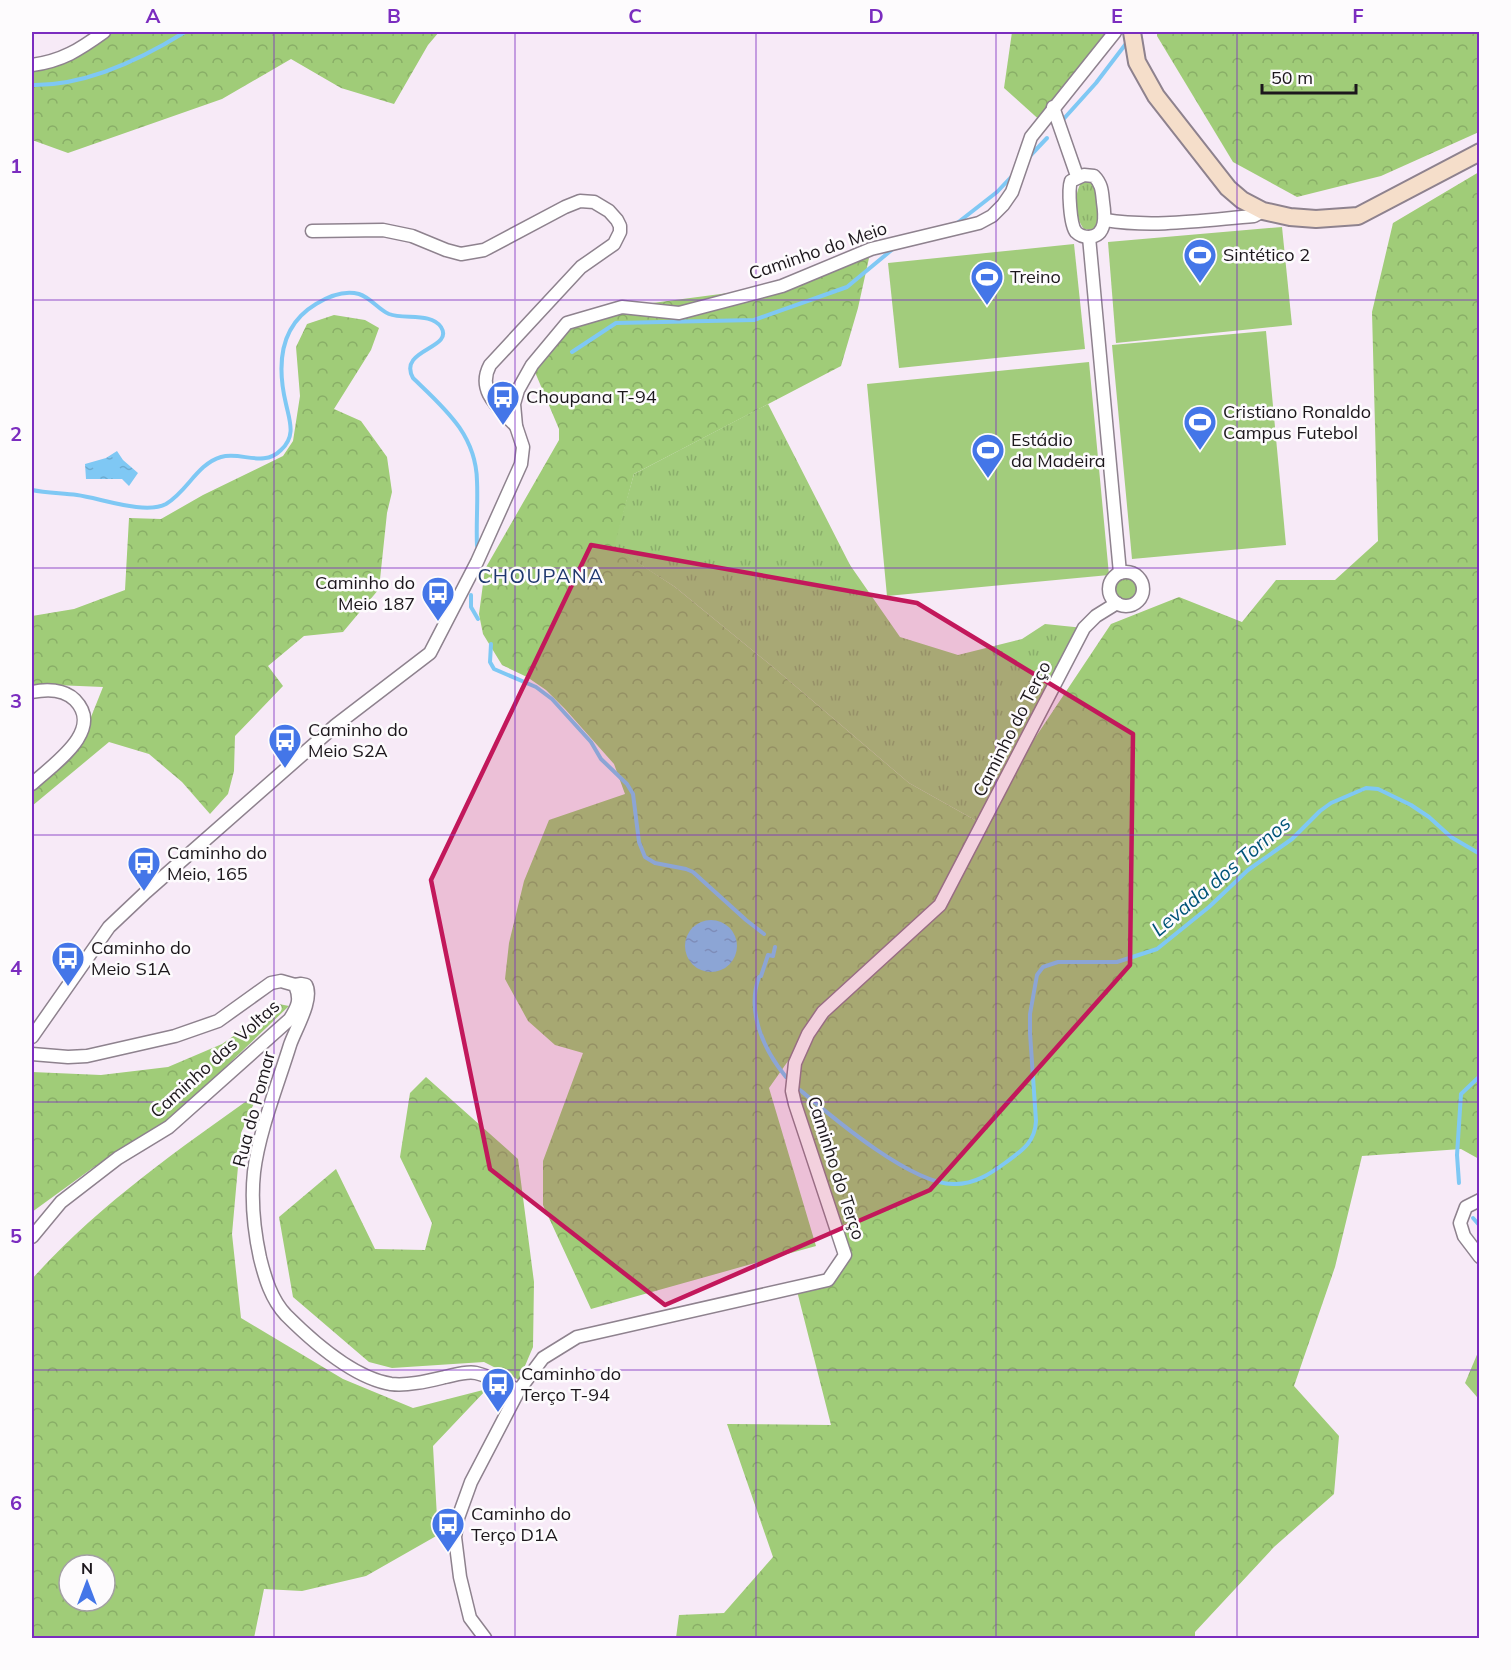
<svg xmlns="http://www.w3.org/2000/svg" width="1511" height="1670" font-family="Mulish,sans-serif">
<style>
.grass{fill:url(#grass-tufts)}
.forest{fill:url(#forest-crowns);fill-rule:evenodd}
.pitch{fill:#a2cc7c}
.water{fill:url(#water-ripples)}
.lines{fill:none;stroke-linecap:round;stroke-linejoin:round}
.stream{stroke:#7fc8f4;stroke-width:4}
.minor-casing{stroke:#8e828e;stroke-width:15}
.secondary-casing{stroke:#8e828e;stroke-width:20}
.minor{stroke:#fff;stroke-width:12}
.secondary{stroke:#f5deca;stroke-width:16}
.marked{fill:#c2185b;fill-opacity:0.2;stroke:#c2185b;stroke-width:4.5;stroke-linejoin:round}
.grid{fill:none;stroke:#7b2cbf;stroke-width:1.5;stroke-opacity:0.55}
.labels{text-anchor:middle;stroke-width:5;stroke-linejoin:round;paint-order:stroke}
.street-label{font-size:18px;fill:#1c171c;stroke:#fdfbfd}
.poi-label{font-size:18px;fill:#1c171c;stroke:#fdfbfd;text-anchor:start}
.neighbourhood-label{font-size:20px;letter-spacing:1.5px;fill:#1f386f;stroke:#fdfbfd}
.water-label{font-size:20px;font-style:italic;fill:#015478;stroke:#fdfbfd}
.neatline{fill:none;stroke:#7b2cbf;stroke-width:2}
.grid-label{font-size:20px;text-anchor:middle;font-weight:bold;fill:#7b2cbf}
</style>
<defs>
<pattern id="grass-tufts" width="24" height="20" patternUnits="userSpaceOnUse" patternTransform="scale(1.5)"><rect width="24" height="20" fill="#a2cc7c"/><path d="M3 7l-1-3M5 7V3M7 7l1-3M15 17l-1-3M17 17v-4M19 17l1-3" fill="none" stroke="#8bae6b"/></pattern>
<pattern id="forest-crowns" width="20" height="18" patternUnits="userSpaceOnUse" patternTransform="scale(1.5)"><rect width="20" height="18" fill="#a0cc78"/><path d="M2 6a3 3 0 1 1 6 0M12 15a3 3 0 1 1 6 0" fill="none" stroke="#89ae67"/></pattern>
<pattern id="water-ripples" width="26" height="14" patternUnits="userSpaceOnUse" patternTransform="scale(1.5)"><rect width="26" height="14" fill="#7fc8f4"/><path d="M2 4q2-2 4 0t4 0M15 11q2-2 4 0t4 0" fill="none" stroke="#6dabd1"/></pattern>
</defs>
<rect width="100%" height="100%" fill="#f7eaf7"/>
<g class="grass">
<path d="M 1082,182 L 1088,182 L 1095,185 L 1100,221 C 1096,228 1093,231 1084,229 C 1075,219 1073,192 1082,182 Z"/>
<path d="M 768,404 L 850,565 L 900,637 L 958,655 L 1022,639 L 1045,624 L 1084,628 L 982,824 L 909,783 L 773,667 L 675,587 L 613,547 L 634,474 Z"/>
<circle cx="1126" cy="589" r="13"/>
<path d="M 1479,1350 L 1480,1396 L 1477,1397 L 1465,1383 Z"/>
</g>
<g class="forest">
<path d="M 104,32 L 439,32 L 428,45 L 394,104 L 341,88 L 291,59 L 222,99 L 68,153 L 32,140 L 32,65 Z"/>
<path d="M 1012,32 L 1115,32 L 1044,124 L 1004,88 Z"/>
<path d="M 1157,32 L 1479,32 L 1479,132 L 1381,176 L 1297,197 L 1233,162 L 1157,36 Z"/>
<path d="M 1479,172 L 1479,1159 L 1461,1149 L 1362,1156 L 1335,1267 L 1294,1386 L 1339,1436 L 1334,1494 L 1274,1547 L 1195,1632 L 1195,1638 L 676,1638 L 679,1615 L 724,1613 L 773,1557 L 727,1424 L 831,1425 L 796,1287 L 828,1280 L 845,1255 L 792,1091 L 805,1037 L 769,1088 L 816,1246 L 591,1309 L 543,1205 L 543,1161 L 583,1053 L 555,1045 L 528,1021 L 505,979 L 509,943 L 524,881 L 549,820 L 625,794 L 614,764 L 565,709 L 546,690 L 527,677 L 502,665 L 483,634 L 479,614 L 485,569 L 559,440 L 559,429 L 532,365 L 567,323 L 622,307 L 782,286 L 871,249 L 858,308 L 841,366 L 634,474 L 614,547 L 675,587 L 773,667 L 909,783 L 982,824 L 999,792 L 1111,624 L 1179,597 L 1242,622 L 1276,580 L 1335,580 L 1378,541 L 1372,312 L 1393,223 Z"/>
<path d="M 334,315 L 365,320 L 379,328 L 371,350 L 334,409 L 361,421 L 387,457 L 392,492 L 387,513 L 379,589 L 343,632 L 304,636 L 268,666 L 283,686 L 235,736 L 234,771 L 228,794 L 210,814 L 182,782 L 149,754 L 109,742 L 32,806 L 32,784 L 87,727 L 103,687 L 32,684 L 32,616 L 74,609 L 125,590 L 129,518 L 161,519 L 203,495 L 283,456 L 293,441 L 300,396 L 296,347 L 307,324 Z"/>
<path d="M 279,1004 L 289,1006 L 167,1123 L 94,1167 L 32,1212 L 32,1072 L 101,1075 L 168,1067 L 222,1044 Z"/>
<path d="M 426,1077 L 518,1159 L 534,1282 L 533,1347 L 519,1380 L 484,1362 L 392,1368 L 369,1362 L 293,1297 L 279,1217 L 336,1169 L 375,1249 L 425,1250 L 432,1223 L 400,1157 L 410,1093 Z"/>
<path d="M 259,1092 L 241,1133 L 232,1234 L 241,1318 L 343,1379 L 413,1408 L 487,1389 L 433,1446 L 438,1535 L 366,1576 L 302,1591 L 264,1589 L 254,1638 L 32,1638 L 32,1279 C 98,1205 179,1149 259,1092 ZM 69,1565 L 105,1565 L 105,1601 L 69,1601 Z"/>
</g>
<g class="pitch">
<path d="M 1282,227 L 1292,325 L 1116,343 L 1108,242 Z"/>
<path d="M 1074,244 L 1085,349 L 899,368 L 888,263 Z"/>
<path d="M 1266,331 L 1286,545 L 1132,559 L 1112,345 Z"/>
<path d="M 1089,362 L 1109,575 L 887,596 L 867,384 Z"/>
</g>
<g class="water">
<path d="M 117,451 L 123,460 L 138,473 L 129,486 L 122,479 L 86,479 L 85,464 L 106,458 Z"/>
<circle cx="711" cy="946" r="26"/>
</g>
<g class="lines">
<g class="stream">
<path d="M 32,85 C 86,86 140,60 185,32"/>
<path d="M 1060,123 L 1096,83 L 1128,41"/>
<path d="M 1029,157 L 1047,138"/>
<path d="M 956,224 L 997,192 L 1014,174"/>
<path d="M 572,352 L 616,323 L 754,320 L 847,287 L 894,248"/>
<path d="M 32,490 C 46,493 62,493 77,495 C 100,498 145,515 166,504 C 187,492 197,464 221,457 C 241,451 263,468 281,450 C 296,436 290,422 286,404 C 277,366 279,326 316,304 C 329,296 344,290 359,294 C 371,298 378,309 389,314 C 404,320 431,312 441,327 C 455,349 397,349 413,378 C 444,408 476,434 477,481 C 478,503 476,524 477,546"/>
<path d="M 471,595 L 471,607 L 478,619"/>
<path d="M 491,644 L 490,662 L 494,669 L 536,687 L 552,699 L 591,742 L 601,759 L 627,784 L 633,794 L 639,842 L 645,857 L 655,863 L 686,869 L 693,872 L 746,920 L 764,934"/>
<path d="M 775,947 L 773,956 L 768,955 L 761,976 L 759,977 C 746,1012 764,1050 786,1077"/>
<path d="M 800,1090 C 832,1117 913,1186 955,1184 C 975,1184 990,1174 1005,1163 C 1021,1151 1035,1143 1036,1121 L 1030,1033 L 1030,1014 L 1037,975 L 1043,967 L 1058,962 L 1117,962 L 1157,949 L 1209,907 L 1248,870 L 1292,839 L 1320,811 L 1331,803 L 1366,788 L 1378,789 L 1411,805 L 1429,817 L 1451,837 L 1480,854"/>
<path d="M 1459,1183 L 1457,1155 L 1461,1094 L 1480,1076"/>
<path d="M 1473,1218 L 1480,1226"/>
</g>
<defs>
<g id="minor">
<path d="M 32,65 C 62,61 79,50 104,32"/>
<path d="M 1053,107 L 1077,176"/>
<path d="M 1084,175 L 1094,176 C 1102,184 1102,192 1103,202 C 1105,215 1107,236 1089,237 C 1084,237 1079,235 1076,232 C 1070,225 1068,189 1071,181 Z"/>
<path d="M 1105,220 C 1154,228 1205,220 1254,216 L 1263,211"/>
<path d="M 312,231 L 383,230 L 412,236 L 446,250 L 461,254 L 484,250 L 565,207 L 580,201 L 594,202 L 609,211 L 617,220 L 620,226 L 620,232 L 614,244 L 581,267 L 490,365 C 476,391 499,408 516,426"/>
<path d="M 1089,237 L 1120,573"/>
<circle cx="1126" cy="589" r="17"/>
<path d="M 32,692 C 46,689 64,689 75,700 C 105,731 52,765 32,784"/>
<path d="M 295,985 L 301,984 L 306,985 C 314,999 295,1030 290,1045 C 278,1084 259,1131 254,1172 C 251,1200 254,1230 260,1258 C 265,1278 271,1299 286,1315 C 312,1341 354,1378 391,1384 C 408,1386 428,1381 445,1377 C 455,1375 466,1371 476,1373 C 490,1376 505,1385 519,1390"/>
<path d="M 32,1037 L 109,927 L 146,892 L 336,725 L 430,653 L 477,562 L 521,464 L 523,447 L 516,426 L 514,404 L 518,390 L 532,365 L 567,323 L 622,307 L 679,313 L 782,286 L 871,249 L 979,223 L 992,216 L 1003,205 L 1012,192 L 1031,137 L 1115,32"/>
<path d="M 32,1054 L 68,1057 L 87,1056 L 175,1036 L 218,1021 L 271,983 L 281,981 L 295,985 C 301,1000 298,1006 290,1019 L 169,1127 L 118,1158 L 61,1202 L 32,1237"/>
<path d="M 1480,1200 L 1466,1207 L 1460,1223 L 1464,1236 L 1480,1257"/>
<path d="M 485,1638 L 470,1618 L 460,1577 L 455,1537 L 458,1518 L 471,1482 L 519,1390 L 543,1358 L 577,1337 L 828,1280 L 845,1255 L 795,1104 L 792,1091 L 795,1063 L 808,1034 L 823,1012 L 940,905 L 1084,628 L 1096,616 L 1117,603"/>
</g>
<path id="secondary" d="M 1132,32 L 1137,62 L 1156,96 L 1228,188 L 1242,200 L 1263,211 L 1290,217 L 1316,219 L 1358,216 L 1480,152"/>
</defs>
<use href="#minor" class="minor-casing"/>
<use href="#secondary" class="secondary-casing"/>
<use href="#minor" class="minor"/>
<use href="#secondary" class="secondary"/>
</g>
<path class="marked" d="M 591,545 L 917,603 L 1133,734 L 1130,965 L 930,1190 L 665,1305 L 490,1169 L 431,880 Z"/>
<path class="grid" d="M 274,32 L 274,1638M 515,32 L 515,1638M 756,32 L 756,1638M 996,32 L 996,1638M 1237,32 L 1237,1638M 32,300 L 1480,300M 32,568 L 1480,568M 32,835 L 1480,835M 32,1102 L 1480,1102M 32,1370 L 1480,1370"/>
<defs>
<symbol id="stadium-pin" viewBox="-11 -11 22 30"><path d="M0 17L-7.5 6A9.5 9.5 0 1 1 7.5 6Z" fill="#4476e8" stroke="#fdfbfd"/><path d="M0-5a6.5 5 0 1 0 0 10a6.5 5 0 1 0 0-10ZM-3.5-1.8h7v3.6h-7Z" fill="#fff"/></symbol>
<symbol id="bus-pin" viewBox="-11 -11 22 30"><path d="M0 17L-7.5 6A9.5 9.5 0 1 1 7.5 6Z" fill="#4476e8" stroke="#fdfbfd"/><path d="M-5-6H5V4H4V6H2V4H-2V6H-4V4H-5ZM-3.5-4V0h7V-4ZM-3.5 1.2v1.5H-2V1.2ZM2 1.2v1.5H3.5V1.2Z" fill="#fff"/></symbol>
</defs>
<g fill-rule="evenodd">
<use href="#stadium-pin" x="1181" y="236" width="38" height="52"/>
<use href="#stadium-pin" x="968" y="258" width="38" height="52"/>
<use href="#bus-pin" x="484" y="378" width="38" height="52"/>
<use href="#stadium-pin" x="1181" y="403" width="38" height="52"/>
<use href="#stadium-pin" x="969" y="431" width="38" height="52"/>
<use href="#bus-pin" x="419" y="574" width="38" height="52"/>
<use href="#bus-pin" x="266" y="721" width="38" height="52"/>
<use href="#bus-pin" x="125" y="844" width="38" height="52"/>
<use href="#bus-pin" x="49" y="939" width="38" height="52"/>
<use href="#bus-pin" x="479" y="1365" width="38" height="52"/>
<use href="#bus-pin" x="429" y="1505" width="38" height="52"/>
</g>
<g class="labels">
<g class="street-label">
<text transform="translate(818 251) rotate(-19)" y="6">Caminho do Meio</text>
<text transform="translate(1012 729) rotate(-63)" y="6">Caminho do Terço</text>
<text transform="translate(215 1059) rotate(-42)" y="6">Caminho das Voltas</text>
<text transform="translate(254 1109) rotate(-75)" y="6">Rua do Pomar</text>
<text transform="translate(836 1168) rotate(72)" y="6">Caminho do Terço</text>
</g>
<g class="poi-label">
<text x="1223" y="261">Sintético 2</text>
<text x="1010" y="283">Treino</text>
<text x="526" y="403">Choupana T-94</text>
<text x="1223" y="418">Cristiano Ronaldo<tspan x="1223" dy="21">Campus Futebol</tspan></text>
<text x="1011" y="446">Estádio<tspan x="1011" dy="21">da Madeira</tspan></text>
<text x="415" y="589" text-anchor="end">Caminho do<tspan x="415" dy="21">Meio 187</tspan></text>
<text x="308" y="736">Caminho do<tspan x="308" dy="21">Meio S2A</tspan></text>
<text x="167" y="859">Caminho do<tspan x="167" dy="21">Meio, 165</tspan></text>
<text x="91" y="954">Caminho do<tspan x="91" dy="21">Meio S1A</tspan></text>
<text x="521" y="1380">Caminho do<tspan x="521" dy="21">Terço T-94</tspan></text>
<text x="471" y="1520">Caminho do<tspan x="471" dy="21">Terço D1A</tspan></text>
</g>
<g class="neighbourhood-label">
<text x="541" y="583">CHOUPANA</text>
</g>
<g class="water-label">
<text transform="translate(1221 876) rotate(-40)" y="7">Levada dos Tornos</text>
</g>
</g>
<rect width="1511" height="1670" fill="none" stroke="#fdfbfd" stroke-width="66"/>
<g transform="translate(87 1583)"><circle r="28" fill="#fdfbfd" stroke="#a3a0a3" stroke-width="1.5"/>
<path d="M0-4.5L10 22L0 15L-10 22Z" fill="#4476e8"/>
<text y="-9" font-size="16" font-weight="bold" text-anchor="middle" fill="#1c171c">N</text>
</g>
<path d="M1262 84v9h94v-9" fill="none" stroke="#1c171c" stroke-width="3"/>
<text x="1271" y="84" font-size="18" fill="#1c171c" stroke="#fdfbfd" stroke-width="4.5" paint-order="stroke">50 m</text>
<rect x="33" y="33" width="1445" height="1604" class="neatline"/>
<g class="grid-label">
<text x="153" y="23">A</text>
<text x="394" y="23">B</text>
<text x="635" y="23">C</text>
<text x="876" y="23">D</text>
<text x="1117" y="23">E</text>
<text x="1358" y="23">F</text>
<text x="16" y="173">1</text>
<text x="16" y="441">2</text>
<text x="16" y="708">3</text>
<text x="16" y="975">4</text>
<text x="16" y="1243">5</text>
<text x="16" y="1510">6</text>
</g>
</svg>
